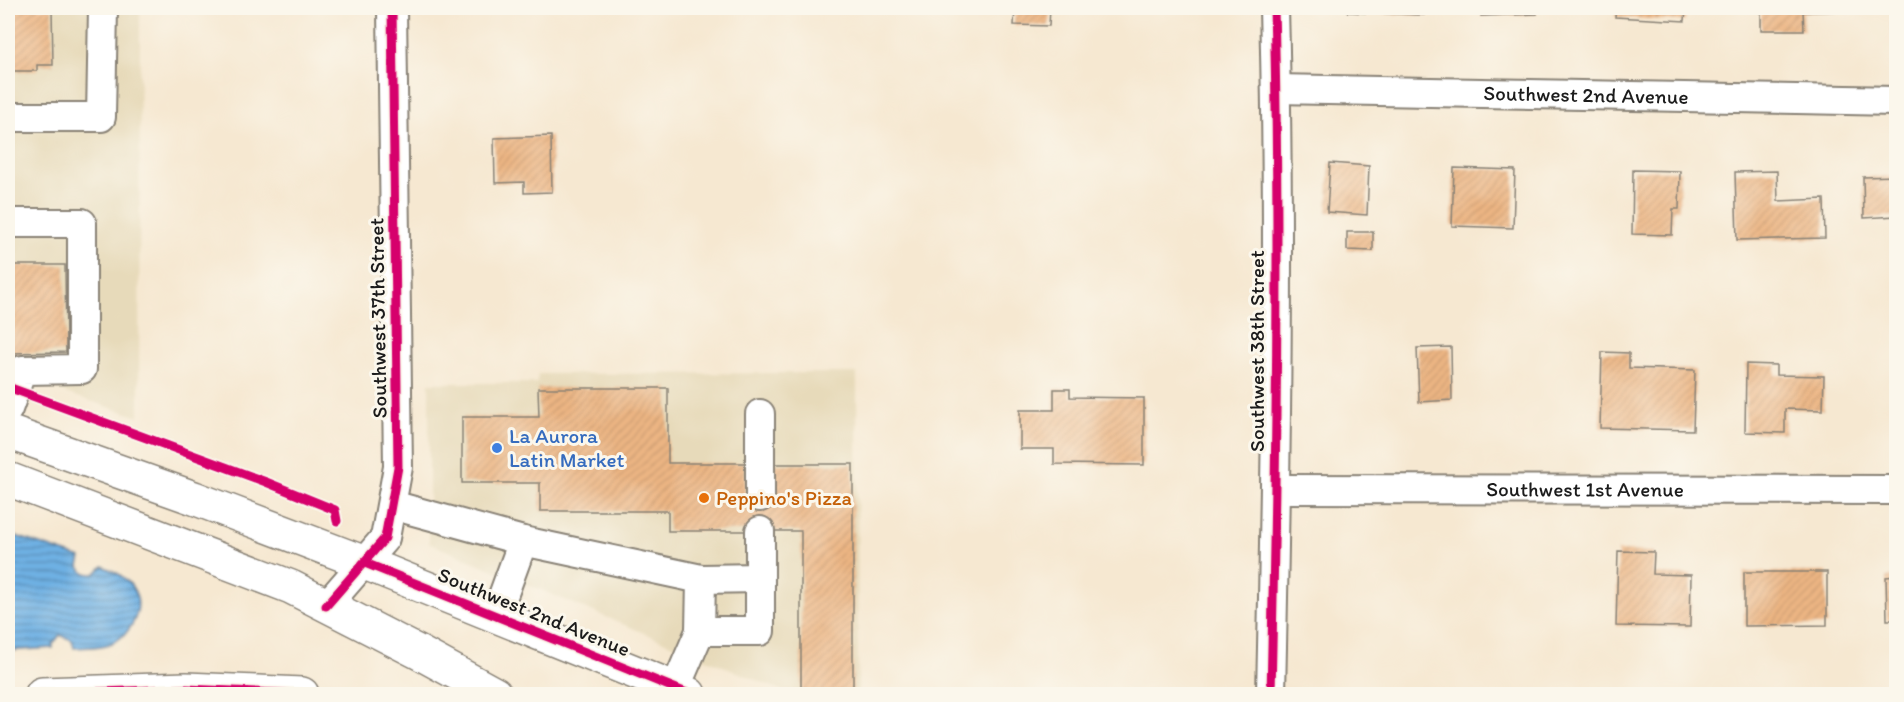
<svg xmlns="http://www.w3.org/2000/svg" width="1904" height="702" font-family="Itim,sans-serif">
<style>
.built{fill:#e7daba}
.water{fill:url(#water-rules);stroke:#456680;stroke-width:1.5}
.building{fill:url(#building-hatch)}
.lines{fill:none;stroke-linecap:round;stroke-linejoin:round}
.minor-casing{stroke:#898276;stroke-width:32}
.major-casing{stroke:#898276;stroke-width:36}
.minor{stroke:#fff;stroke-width:28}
.major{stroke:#fff;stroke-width:33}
.cycleway-casing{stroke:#fbf7ec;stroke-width:13}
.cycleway{stroke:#d6006c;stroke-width:9}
.shop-dot{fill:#3f7fe0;stroke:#fbf7ec;stroke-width:2}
.food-dot{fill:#e8710a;stroke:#fbf7ec;stroke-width:2}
.labels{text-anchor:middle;stroke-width:6;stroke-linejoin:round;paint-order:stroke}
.street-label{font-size:21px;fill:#1c1c1c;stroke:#fbf7ec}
.shop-label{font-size:21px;fill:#366cbe;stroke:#fbf7ec;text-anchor:start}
.food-label{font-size:21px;fill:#c56008;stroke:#fbf7ec;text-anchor:start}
</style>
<defs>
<pattern id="water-rules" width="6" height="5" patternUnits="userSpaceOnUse" patternTransform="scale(1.5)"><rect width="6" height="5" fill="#6eb0e3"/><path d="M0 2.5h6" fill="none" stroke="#5a8eb7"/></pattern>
<pattern id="building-hatch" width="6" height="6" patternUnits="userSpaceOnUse" patternTransform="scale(1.5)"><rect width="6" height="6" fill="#ecb583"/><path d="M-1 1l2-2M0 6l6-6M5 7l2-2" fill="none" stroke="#ca9b71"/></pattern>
</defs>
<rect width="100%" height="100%" fill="#fbf7ec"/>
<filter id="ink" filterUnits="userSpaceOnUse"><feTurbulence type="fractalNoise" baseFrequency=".0167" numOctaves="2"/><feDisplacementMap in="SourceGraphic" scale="12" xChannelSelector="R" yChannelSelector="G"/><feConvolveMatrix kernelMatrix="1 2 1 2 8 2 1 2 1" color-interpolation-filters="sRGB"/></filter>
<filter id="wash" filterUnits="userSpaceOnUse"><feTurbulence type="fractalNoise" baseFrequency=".008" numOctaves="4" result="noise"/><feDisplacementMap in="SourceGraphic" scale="24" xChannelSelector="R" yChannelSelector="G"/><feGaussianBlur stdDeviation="1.35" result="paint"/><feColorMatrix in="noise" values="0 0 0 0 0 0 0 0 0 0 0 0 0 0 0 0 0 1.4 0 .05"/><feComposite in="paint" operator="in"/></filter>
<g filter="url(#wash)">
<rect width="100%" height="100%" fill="#f6e8d1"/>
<g class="built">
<path d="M 8,8 L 140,8 L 139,417 L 8,374 Z"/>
<path d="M 857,373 L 858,694 L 790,694 L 429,543 L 429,383 L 537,383 L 538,374 Z"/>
</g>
<path class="water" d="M 16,536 L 81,558 L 79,566 C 82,573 87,574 95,574 L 103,566 C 113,571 123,575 130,584 C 147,605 133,633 112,643 C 101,648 86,647 74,648 L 72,640 L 60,635 L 53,644 L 53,648 L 8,651 L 8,543 Z"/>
<g id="blocks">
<g class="building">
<path d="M 8,8 L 52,8 L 53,65 L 37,65 L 37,71 L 8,71 Z"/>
<path d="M 1015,8 L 1050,8 L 1049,26 L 1014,25 Z"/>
<path d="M 1347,8 L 1425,8 L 1424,15 L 1347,12 Z"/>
<path d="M 1480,8 L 1537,8 L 1537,14 L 1481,16 Z"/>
<path d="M 1616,8 L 1686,8 L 1685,21 L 1615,17 Z"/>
<path d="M 1761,8 L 1849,8 L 1849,11 L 1803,12 L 1804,30 L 1761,30 Z"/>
<rect x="1891" y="8" width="5" height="23"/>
<path d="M 551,136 L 552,192 L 524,193 L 524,182 L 495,183 L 494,138 Z"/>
<path d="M 1330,163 L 1369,166 L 1367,215 L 1327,212 Z"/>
<path d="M 1454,168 L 1515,170 L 1513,228 L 1452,226 Z"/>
<path d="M 1633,170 L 1680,171 L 1679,209 L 1673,209 L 1672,235 L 1632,234 Z"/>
<path d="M 1777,171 L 1778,201 L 1824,199 L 1825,238 L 1737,240 L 1735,172 Z"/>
<path d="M 1896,176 L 1896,216 L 1864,218 L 1863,177 Z"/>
<path d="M 1347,232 L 1373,232 L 1373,251 L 1347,250 Z"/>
<path d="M 8,265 L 65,265 L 66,352 L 8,353 Z"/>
<path d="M 1451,347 L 1452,400 L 1419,402 L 1417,348 Z"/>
<path d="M 1602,352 L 1629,353 L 1629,368 L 1695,370 L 1693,430 L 1600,428 Z"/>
<path d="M 1746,364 L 1776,365 L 1776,375 L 1824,376 L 1823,410 L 1785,409 L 1785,433 L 1745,432 Z"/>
<path d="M 538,388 L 668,388 L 668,463 L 745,463 L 745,497 L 771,497 L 771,464 L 853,464 L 853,694 L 801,694 L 801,531 L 668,531 L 668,511 L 540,511 L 540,483 L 462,483 L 462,417 L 539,417 Z"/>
<path d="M 1054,389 L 1070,389 L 1070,397 L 1144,398 L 1144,465 L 1054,464 L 1054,449 L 1020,449 L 1020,410 L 1054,410 Z"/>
<path d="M 1618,551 L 1654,552 L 1653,574 L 1691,575 L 1690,627 L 1616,626 Z"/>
<path d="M 1744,572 L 1827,572 L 1827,625 L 1744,626 Z"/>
<path d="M 1896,576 L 1896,620 L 1887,620 L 1886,577 Z"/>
</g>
</g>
</g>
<g filter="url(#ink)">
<use href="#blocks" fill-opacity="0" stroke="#898276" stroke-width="1.5"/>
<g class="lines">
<defs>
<g id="minor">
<path id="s1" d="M 1276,89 L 1896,101"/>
<path d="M 8,117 L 101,117 L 103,8"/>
<path d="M 8,223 L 82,223 L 82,369 L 22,370 L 8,409"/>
<path d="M 760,414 L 760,497"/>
<path id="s2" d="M 1275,489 L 1896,490"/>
<path d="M 392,505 L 523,541"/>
<path d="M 701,579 L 760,578"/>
<path d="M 326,606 L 385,538 L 398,467 L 392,8"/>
<path d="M 496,615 L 523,541 L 701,579 L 700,631 L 675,689"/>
<path d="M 700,631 L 760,631 L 760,531"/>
<path d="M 1271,694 C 1276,466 1280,236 1274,8"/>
</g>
<g id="major">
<path d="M 8,432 L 194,498 L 365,563 L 689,694"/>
<path d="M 8,479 L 291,587 L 418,652 L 495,694"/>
<path d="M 42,694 L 186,689 L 302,694"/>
</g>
</defs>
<use href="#minor" class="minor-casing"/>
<use href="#major" class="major-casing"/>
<use href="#minor" class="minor"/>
<use href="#major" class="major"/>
<defs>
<g id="cycleway">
<path d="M 8,387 L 266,482 L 335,510 L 337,521"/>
<path d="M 365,563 L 689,694"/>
<path d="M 326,606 L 385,538 L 398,467 L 392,8"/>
<path d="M 42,694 L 186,689 L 302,694"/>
<path d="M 1271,694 C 1276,466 1280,236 1274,8"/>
</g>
</defs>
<use href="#cycleway" class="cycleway-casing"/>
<use href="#cycleway" class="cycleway"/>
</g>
</g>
<circle class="shop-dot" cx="497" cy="448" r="6"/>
<circle class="food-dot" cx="704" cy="498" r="6"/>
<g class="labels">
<g class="street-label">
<text dy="7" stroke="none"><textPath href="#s1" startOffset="310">Southwest 2nd Avenue</textPath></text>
<text transform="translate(378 318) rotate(-91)" y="7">Southwest 37th Street</text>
<text transform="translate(1257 351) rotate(-90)" y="7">Southwest 38th Street</text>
<text dy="7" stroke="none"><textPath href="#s2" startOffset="310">Southwest 1st Avenue</textPath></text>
<text transform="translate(534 612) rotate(22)" y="7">Southwest 2nd Avenue</text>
</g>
<g class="shop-label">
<text x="509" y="443">La Aurora<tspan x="509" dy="24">Latin Market</tspan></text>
</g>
<g class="food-label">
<text x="716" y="505">Peppino's Pizza</text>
</g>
</g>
<rect width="1904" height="702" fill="none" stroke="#fbf7ec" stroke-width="30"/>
</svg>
